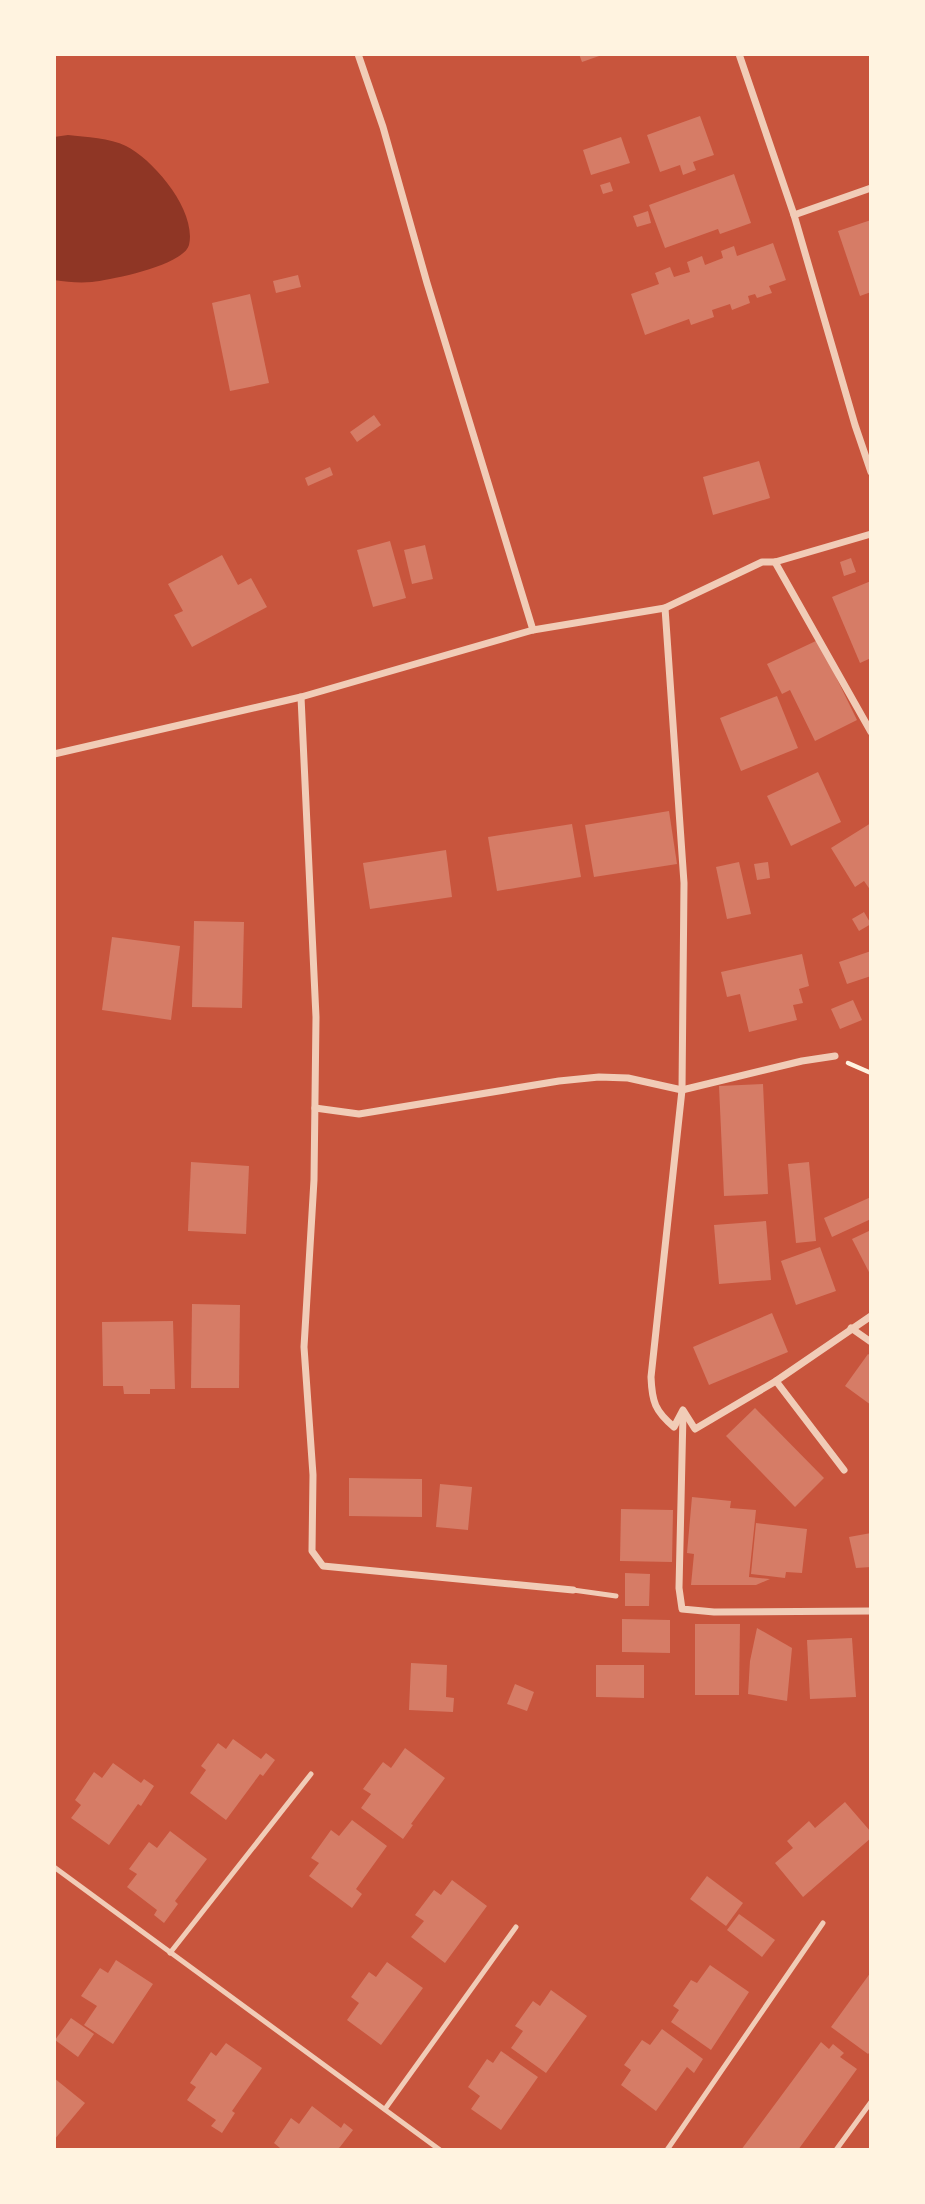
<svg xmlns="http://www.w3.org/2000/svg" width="925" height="2204" font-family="Jost,sans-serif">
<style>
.water{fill:#8f3625}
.building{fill:#d67c66}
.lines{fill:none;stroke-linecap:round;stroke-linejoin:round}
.path{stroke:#fff3e0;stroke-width:4.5}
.service{stroke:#f1ccb7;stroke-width:5}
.minor{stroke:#f1ccb7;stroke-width:7}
</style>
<rect width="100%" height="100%" fill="#c8553d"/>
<path class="water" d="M 68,135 C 86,137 110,138 126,146 C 154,160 197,211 189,245 C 184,265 111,280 92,282 C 79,283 67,282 54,280 L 54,137 Z"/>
<g class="building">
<path d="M 579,54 L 602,54 L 602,55 L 582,62 Z"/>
<path d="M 700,116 L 714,155 L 693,162 L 696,170 L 683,175 L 680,165 L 660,172 L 647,135 Z"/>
<path d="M 621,137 L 630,163 L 591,175 L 583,150 Z"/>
<path d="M 734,174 L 751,223 L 720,234 L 718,229 L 665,248 L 649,205 Z"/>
<path d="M 610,182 L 613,191 L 603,194 L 600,185 Z"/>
<path d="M 648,211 L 651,223 L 637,227 L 633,216 Z"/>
<path d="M 871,220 L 871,292 L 860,296 L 838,231 Z"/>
<path d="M 773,243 L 786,280 L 769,286 L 772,293 L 757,298 L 755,294 L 748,296 L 750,303 L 732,310 L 730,304 L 712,310 L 714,317 L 691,325 L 689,319 L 645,335 L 631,294 L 659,284 L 655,273 L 670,267 L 674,277 L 690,272 L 687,262 L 702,256 L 705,265 L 723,258 L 721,251 L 734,246 L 737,256 Z"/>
<path d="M 298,275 L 301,287 L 276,293 L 273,281 Z"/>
<path d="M 250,294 L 269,383 L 230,391 L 212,303 Z"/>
<path d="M 374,415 L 381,425 L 357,442 L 350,432 Z"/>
<path d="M 759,461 L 770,498 L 713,515 L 703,477 Z"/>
<path d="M 330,467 L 333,475 L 308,486 L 305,478 Z"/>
<path d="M 390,541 L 406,598 L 373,607 L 357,550 Z"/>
<path d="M 425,545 L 433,579 L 412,584 L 404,550 Z"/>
<path d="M 222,555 L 238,585 L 251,578 L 267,607 L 192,647 L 174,615 L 183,611 L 168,584 Z"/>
<path d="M 851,558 L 856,572 L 844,576 L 840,562 Z"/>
<path d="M 871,581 L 871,658 L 860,663 L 832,597 Z"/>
<path d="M 818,640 L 857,720 L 815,741 L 790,690 L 782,694 L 767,664 Z"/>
<path d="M 777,696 L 798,748 L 741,771 L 720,718 Z"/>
<path d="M 818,772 L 841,822 L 791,846 L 767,796 Z"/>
<path d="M 669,811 L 677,864 L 594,877 L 585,825 Z"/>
<path d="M 871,823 L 871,891 L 864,881 L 855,887 L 831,848 Z"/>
<path d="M 572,824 L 581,877 L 497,891 L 488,837 Z"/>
<path d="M 446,850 L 452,897 L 370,909 L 363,863 Z"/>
<path d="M 739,862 L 751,914 L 727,919 L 716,867 Z"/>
<path d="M 768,862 L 770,878 L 757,880 L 754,864 Z"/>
<path d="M 864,912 L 871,924 L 859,931 L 852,919 Z"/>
<path d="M 194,921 L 244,922 L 242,1008 L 192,1007 Z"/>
<path d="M 112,937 L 180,946 L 171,1020 L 102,1010 Z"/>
<path d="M 871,951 L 871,976 L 847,984 L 839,962 Z"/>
<path d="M 802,954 L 809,986 L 799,989 L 803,1003 L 793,1005 L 797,1020 L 749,1032 L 740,994 L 727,997 L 721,972 Z"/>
<path d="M 853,1000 L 862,1020 L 840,1029 L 831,1009 Z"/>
<path d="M 763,1084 L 768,1194 L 724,1196 L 719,1086 Z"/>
<path d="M 191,1162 L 249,1166 L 246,1234 L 188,1231 Z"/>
<path d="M 809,1162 L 816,1241 L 796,1243 L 788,1164 Z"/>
<path d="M 871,1197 L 871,1219 L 832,1237 L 824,1218 Z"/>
<path d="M 766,1221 L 771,1280 L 719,1284 L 714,1225 Z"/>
<path d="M 871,1230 L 871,1276 L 852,1239 Z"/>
<path d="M 820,1247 L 836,1291 L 796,1305 L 781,1261 Z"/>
<path d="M 192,1304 L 240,1305 L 239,1388 L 191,1388 Z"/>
<path d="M 772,1313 L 788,1352 L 709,1385 L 693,1347 Z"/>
<path d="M 173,1321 L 175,1389 L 150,1389 L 150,1394 L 124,1394 L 123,1386 L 103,1386 L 102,1322 Z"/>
<path d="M 868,1354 L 871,1356 L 871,1405 L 845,1386 Z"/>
<path d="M 755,1408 L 824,1478 L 795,1507 L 726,1436 Z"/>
<path d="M 349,1478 L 422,1479 L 422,1517 L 349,1516 Z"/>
<path d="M 440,1484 L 472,1487 L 468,1530 L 436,1527 Z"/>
<path d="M 692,1497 L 731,1501 L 730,1508 L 756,1510 L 749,1577 L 770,1579 L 756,1585 L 691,1585 L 694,1554 L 687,1553 Z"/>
<path d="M 621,1509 L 673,1510 L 672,1562 L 620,1561 Z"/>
<path d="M 756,1523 L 807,1529 L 802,1573 L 786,1572 L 785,1578 L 751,1574 Z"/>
<path d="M 871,1533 L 871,1567 L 856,1568 L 849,1537 Z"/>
<path d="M 625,1573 L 650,1574 L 649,1606 L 625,1606 Z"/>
<path d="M 622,1619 L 670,1620 L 670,1653 L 622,1652 Z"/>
<path d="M 695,1624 L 740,1624 L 739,1695 L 695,1695 Z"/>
<path d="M 757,1628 L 792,1648 L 787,1701 L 748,1694 L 750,1661 Z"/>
<path d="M 852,1638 L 856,1697 L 810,1699 L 807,1640 Z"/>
<path d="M 411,1663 L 447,1665 L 446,1697 L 454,1698 L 453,1712 L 409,1710 Z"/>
<path d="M 596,1665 L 644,1665 L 644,1698 L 596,1697 Z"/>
<path d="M 515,1684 L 534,1692 L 527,1711 L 507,1704 Z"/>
<path d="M 233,1739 L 261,1759 L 266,1753 L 275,1760 L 263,1776 L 260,1774 L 226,1820 L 190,1793 L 206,1770 L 201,1766 L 218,1743 L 226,1749 Z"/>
<path d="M 405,1748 L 445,1778 L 411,1824 L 413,1825 L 403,1839 L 361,1808 L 371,1794 L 363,1789 L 383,1762 L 391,1768 Z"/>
<path d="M 113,1763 L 141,1783 L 144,1779 L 154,1786 L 141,1806 L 138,1804 L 109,1845 L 71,1818 L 81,1805 L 75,1800 L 94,1772 L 102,1778 Z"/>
<path d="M 845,1802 L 871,1832 L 871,1838 L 803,1897 L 775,1863 L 793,1848 L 787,1841 L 809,1821 L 815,1828 Z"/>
<path d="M 352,1820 L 387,1846 L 356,1889 L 362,1894 L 352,1908 L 309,1876 L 319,1863 L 311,1858 L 331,1830 L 339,1836 Z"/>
<path d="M 170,1831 L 207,1859 L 175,1901 L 178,1904 L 164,1923 L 154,1915 L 157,1910 L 127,1887 L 137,1874 L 129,1869 L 149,1842 L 157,1848 Z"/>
<path d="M 707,1876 L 743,1903 L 726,1926 L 690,1899 Z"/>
<path d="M 452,1880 L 487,1906 L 445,1963 L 411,1937 L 424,1921 L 415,1915 L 434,1890 L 441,1895 Z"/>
<path d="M 739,1914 L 775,1940 L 762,1957 L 727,1930 Z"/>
<path d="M 116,1960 L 153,1984 L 113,2044 L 84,2025 L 97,2006 L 81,1996 L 100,1968 L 108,1973 Z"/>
<path d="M 387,1962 L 423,1988 L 381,2045 L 347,2020 L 359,2003 L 351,1997 L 369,1972 L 376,1977 Z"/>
<path d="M 710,1965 L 749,1992 L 711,2050 L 671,2022 L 679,2010 L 673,2006 L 691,1980 L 697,1983 Z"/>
<path d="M 871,1972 L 871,2051 L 868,2054 L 831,2027 Z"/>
<path d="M 551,1990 L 587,2016 L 546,2073 L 511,2048 L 523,2031 L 515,2026 L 533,2001 L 540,2006 Z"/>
<path d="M 71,2018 L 94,2034 L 78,2057 L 55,2040 Z"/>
<path d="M 662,2029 L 703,2059 L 694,2073 L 687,2067 L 656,2111 L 621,2085 L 631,2070 L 624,2065 L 642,2040 L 650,2045 Z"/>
<path d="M 821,2042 L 829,2049 L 833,2044 L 844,2053 L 840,2057 L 857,2069 L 798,2150 L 741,2150 Z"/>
<path d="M 226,2043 L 262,2068 L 232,2111 L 235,2113 L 222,2133 L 211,2126 L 216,2120 L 187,2100 L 196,2087 L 190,2083 L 211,2052 L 216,2056 Z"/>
<path d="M 501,2051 L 538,2077 L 501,2130 L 471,2109 L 480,2096 L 468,2087 L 487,2059 L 493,2063 Z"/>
<path d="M 54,2078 L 85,2103 L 54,2140 Z"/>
<path d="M 312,2106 L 341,2128 L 344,2123 L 353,2130 L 340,2147 L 336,2150 L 279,2150 L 280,2148 L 274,2143 L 291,2118 L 299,2124 Z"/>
</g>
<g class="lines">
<path class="path" d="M 848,1063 L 871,1073"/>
<g class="service">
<path d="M 573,1590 L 616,1596"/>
<path d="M 54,1867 L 440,2150"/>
<path d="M 170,1953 L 311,1774"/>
<path d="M 385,2109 L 516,1927"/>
<path d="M 667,2150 L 823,1923"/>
<path d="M 836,2150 L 871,2102"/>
</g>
<g class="minor">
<path d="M 358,54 L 383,127 L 427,283 L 533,630"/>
<path d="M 739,54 L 794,215 L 855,425 L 871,472"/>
<path d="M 794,215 L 871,188"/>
<path d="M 775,562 L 871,732"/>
<path d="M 665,608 L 684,883 L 682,1090 L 651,1377 C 652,1402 655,1411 674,1427 L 683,1410 L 695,1429 L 776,1381 L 871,1316"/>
<path d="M 301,697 L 316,1017 L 314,1180 L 304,1347 L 313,1475 L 312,1551 L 323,1566 L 573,1590"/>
<path d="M 54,754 L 301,697 L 533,630 L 665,608 L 762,562 L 775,562 L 871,534"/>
<path d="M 315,1108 L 359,1114 L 559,1081 L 599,1077 L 628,1078 L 682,1090 L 802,1061 L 835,1056"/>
<path d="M 851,1328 L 871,1342"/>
<path d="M 776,1381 L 844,1470"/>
<path d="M 683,1414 L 679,1588 L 682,1609 L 714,1612 L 871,1611"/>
</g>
</g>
<rect width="925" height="2204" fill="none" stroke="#fff3e0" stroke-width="112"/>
</svg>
